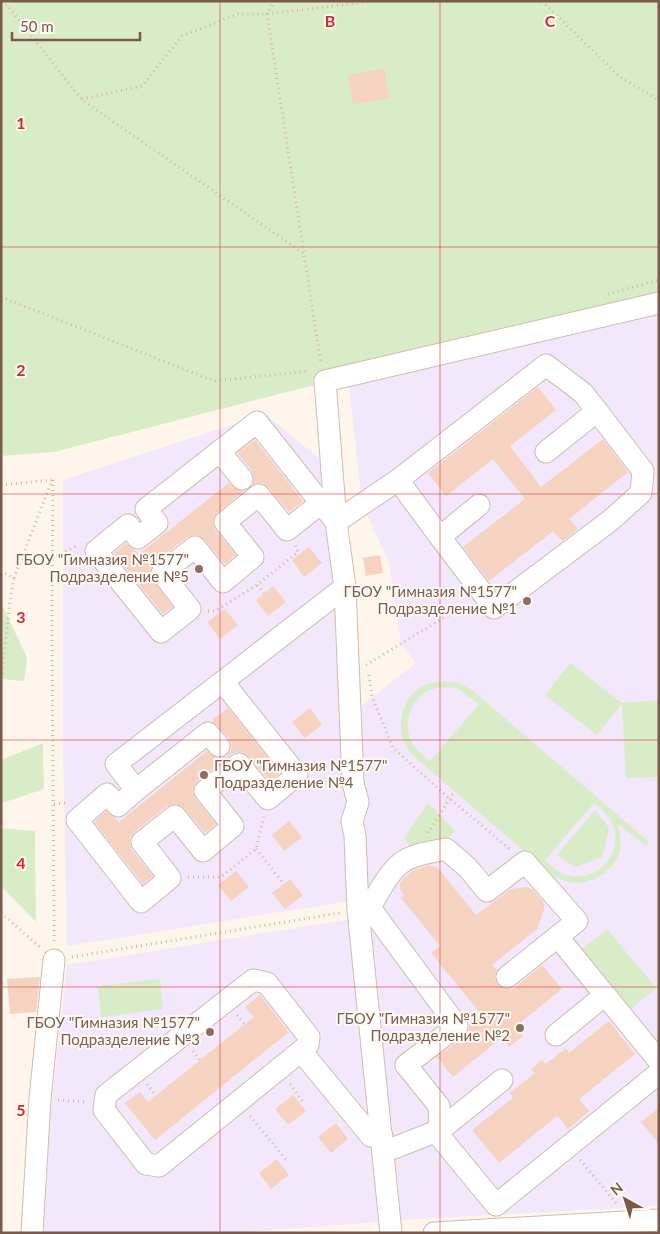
<svg xmlns="http://www.w3.org/2000/svg" width="660" height="1234" font-family="Lato,sans-serif">
<style>
.education{fill:#f2e7fb}
.green{fill:#d8edc7;fill-rule:evenodd}
.building{fill:#f5d3c0}
.lines{fill:none;stroke-linecap:round;stroke-linejoin:round}
.minor-casing{stroke:#d2bcae;stroke-width:23}
.path{stroke:#dbb5a2;stroke-width:3;stroke-dasharray:1 4;stroke-linecap:butt}
.minor{stroke:#fff;stroke-width:21}
.grid{fill:none;stroke:#d62828;stroke-width:1;stroke-opacity:0.55}
.education-dot{fill:#8d6e63;stroke:#fff9f2;stroke-width:2}
.labels{text-anchor:middle;stroke-width:4;stroke-linejoin:round;paint-order:stroke}
.education-label{font-size:15px;fill:#785e54;stroke:#fff9f2;text-anchor:end}
.grid-label{font-size:16px;text-anchor:middle;font-weight:bold;fill:#d62828;stroke:#fff9f2;stroke-width:4;stroke-linejoin:round;paint-order:stroke}
</style>
<rect width="100%" height="100%" fill="#fef5eb"/>
<g class="education">
<path d="M 659,313 L 659,1206 L 401,1220 L 366,871 L 361,706 L 416,663 L 401,644 L 389,563 L 362,504 L 349,387 Z"/>
<path d="M 265,414 L 326,464 L 338,586 L 350,901 L 67,946 L 63,746 L 63,480 Z"/>
<path d="M 351,919 L 378,1222 L 236,1233 L 42,1233 L 52,1100 L 67,965 Z"/>
</g>
<g class="green">
<path d="M 1,1 L 659,1 L 659,296 L 54,452 L 1,456 Z"/>
<path d="M 1,602 L 27,658 L 24,681 L 1,679 Z"/>
<path d="M 570,663 L 622,703 L 659,700 L 659,777 L 626,778 L 622,704 L 597,735 L 545,695 Z"/>
<path d="M 441,681 L 458,683 L 473,691 L 649,842 L 646,846 L 618,824 C 620,833 622,841 620,851 C 614,874 585,889 563,880 C 558,879 553,875 549,873 L 416,758 C 412,754 408,750 406,746 C 394,725 404,694 425,685 C 430,683 436,682 441,681 ZM 442,687 L 457,688 L 479,704 L 430,761 C 423,756 415,749 411,741 C 403,723 410,701 427,691 C 431,689 437,688 442,687 ZM 594,803 C 648,840 588,908 545,860 Z"/>
<path d="M 43,743 L 44,789 L 2,803 L 1,760 Z"/>
<path d="M 428,803 L 455,831 L 441,846 L 415,851 L 404,838 Z"/>
<path d="M 595,810 L 609,828 L 602,857 L 575,867 L 557,855 Z"/>
<path d="M 1,828 L 35,831 L 36,922 L 1,886 Z"/>
<path d="M 607,929 L 656,988 L 631,1009 L 582,949 Z"/>
<path d="M 160,979 L 163,1009 L 101,1017 L 98,986 Z"/>
</g>
<g class="building">
<path d="M 384,69 L 389,98 L 353,104 L 348,75 Z"/>
<path d="M 538,387 L 556,410 L 510,446 L 541,487 L 603,439 L 628,472 L 569,519 L 578,529 L 562,541 L 553,531 L 489,581 L 463,547 L 525,499 L 493,459 L 446,496 L 428,473 Z"/>
<path d="M 255,440 L 303,501 L 289,512 L 268,487 L 263,483 L 253,484 L 254,477 L 252,471 L 237,453 Z"/>
<path d="M 229,483 L 237,490 L 244,491 L 217,513 L 214,517 L 213,523 L 215,530 L 236,555 L 225,564 L 204,539 L 200,536 L 194,535 L 187,537 L 154,563 L 150,569 L 150,575 L 173,607 L 163,614 L 114,553 L 126,543 L 139,554 Z"/>
<path d="M 309,547 L 322,563 L 304,577 L 292,560 Z"/>
<path d="M 380,555 L 383,573 L 366,576 L 363,558 Z"/>
<path d="M 273,586 L 286,602 L 268,616 L 256,600 Z"/>
<path d="M 225,609 L 238,625 L 220,639 L 207,622 Z"/>
<path d="M 228,708 L 280,773 L 270,781 L 248,756 L 243,752 L 237,752 L 231,754 L 197,781 L 194,786 L 193,792 L 195,798 L 216,824 L 205,833 L 184,808 L 180,805 L 174,804 L 167,806 L 134,832 L 130,838 L 130,844 L 132,850 L 153,876 L 143,884 L 94,822 L 106,811 L 119,822 L 207,751 L 215,758 L 221,758 L 227,756 L 231,751 L 231,743 L 229,738 L 212,720 Z"/>
<path d="M 310,708 L 322,725 L 305,738 L 292,722 Z"/>
<path d="M 289,821 L 302,837 L 284,851 L 272,835 Z"/>
<path d="M 429,865 L 438,868 L 476,915 L 511,889 L 527,887 L 532,889 L 544,902 L 544,909 L 537,929 L 492,965 L 497,970 L 495,979 L 498,985 L 502,988 L 513,989 L 542,965 L 562,989 L 516,1026 L 523,1036 L 509,1047 L 501,1038 L 453,1077 L 437,1057 L 465,1036 L 469,1030 L 469,1024 L 481,1014 L 431,953 L 440,946 L 401,898 L 404,896 L 400,889 L 400,883 L 404,878 L 414,870 Z"/>
<path d="M 236,871 L 249,887 L 231,901 L 218,885 Z"/>
<path d="M 290,879 L 303,895 L 285,909 L 272,893 Z"/>
<path d="M 40,977 L 36,1012 L 10,1014 L 7,979 Z"/>
<path d="M 260,995 L 289,1032 L 155,1140 L 125,1103 L 140,1092 L 148,1102 L 254,1017 L 245,1007 Z"/>
<path d="M 609,1021 L 635,1054 L 579,1099 L 589,1111 L 568,1129 L 557,1116 L 499,1163 L 472,1130 L 513,1098 L 510,1093 L 535,1073 L 531,1069 L 542,1060 L 546,1064 L 566,1048 L 569,1053 Z"/>
<path d="M 293,1095 L 306,1111 L 288,1125 L 275,1109 Z"/>
<path d="M 659,1108 L 659,1144 L 641,1122 Z"/>
<path d="M 336,1123 L 348,1139 L 331,1153 L 318,1137 Z"/>
<path d="M 277,1159 L 289,1175 L 271,1189 L 259,1173 Z"/>
</g>
<g class="lines">
<defs>
<g id="minor">
<path d="M 219,451 L 242,479"/>
<path d="M 398,480 L 440,537"/>
<path d="M 321,503 L 287,530 L 259,495 L 225,522 L 253,557 L 223,582 L 195,547 L 162,573 L 190,609 L 161,632 L 96,551 L 128,525 L 138,538 L 157,523 L 146,509 L 257,422 L 336,522 L 398,480 L 546,365 L 583,393 L 597,411 L 546,452"/>
<path d="M 479,505 L 440,537 L 494,608 L 611,520 L 641,493 L 643,471 L 597,411"/>
<path d="M 219,746 L 208,733 L 136,790 L 118,806 L 107,794 L 77,820 L 141,902 L 170,878 L 142,842 L 175,816 L 203,851 L 233,826 L 205,791 L 239,764 L 268,799 L 297,775 L 223,682"/>
<path d="M 136,790 L 116,764 L 345,587"/>
<path d="M 370,908 C 377,894 391,869 404,861 C 417,853 432,852 446,849 L 468,868 L 487,891 L 525,862 L 577,921 L 507,977"/>
<path d="M 370,908 L 457,1026 L 406,1065 L 439,1106 L 440,1130 L 394,1148 L 383,1149"/>
<path d="M 605,995 L 659,1061"/>
<path d="M 556,1035 L 605,995 L 558,937"/>
<path d="M 301,1051 L 159,1166 L 146,1164 L 104,1110 L 106,1095 L 253,980 L 267,983 L 309,1037 L 308,1045 L 301,1051 L 371,1136 L 382,1136"/>
<path d="M 440,1130 L 502,1080"/>
<path d="M 436,1132 L 496,1205 L 659,1073"/>
<path d="M 32,1233 L 40,1099 L 54,960"/>
<path d="M 391,1233 L 358,910 L 355,836 L 352,821 L 358,802 L 353,783 L 345,587 L 336,522 L 325,381 L 659,303"/>
<path d="M 434,1233 L 659,1220"/>
</g>
</defs>
<use href="#minor" class="minor-casing"/>
<g class="path">
<path d="M 275,1 L 267,14 L 321,364"/>
<path d="M 534,1 L 543,3"/>
<path d="M 542,1 L 620,77 L 659,100"/>
<path d="M 1,3 L 7,5 L 82,100 L 306,255"/>
<path d="M 82,99 L 142,86 L 182,36 L 238,14 L 267,14 L 371,1"/>
<path d="M 608,294 L 659,280"/>
<path d="M 1,297 L 214,381 L 309,371"/>
<path d="M 53,480 L 52,615 L 54,942"/>
<path d="M 1,485 L 53,480"/>
<path d="M 52,558 L 78,545"/>
<path d="M 1,571 L 14,578 L 10,600 L 1,682"/>
<path d="M 14,578 L 51,483"/>
<path d="M 257,585 L 264,593"/>
<path d="M 208,611 L 215,611 L 257,585 L 298,552 L 295,545"/>
<path d="M 366,665 L 468,603"/>
<path d="M 369,675 L 372,696 L 393,748 L 450,799 L 511,850"/>
<path d="M 54,804 L 65,803 L 68,801"/>
<path d="M 428,833 L 454,792"/>
<path d="M 256,849 L 284,884"/>
<path d="M 188,877 L 221,877 L 256,849 L 264,816"/>
<path d="M 1,913 L 41,948"/>
<path d="M 72,957 L 340,913"/>
<path d="M 237,1015 L 245,1025"/>
<path d="M 193,1051 L 200,1060"/>
<path d="M 147,1084 L 156,1096"/>
<path d="M 290,1084 L 303,1102"/>
<path d="M 58,1100 L 87,1102"/>
<path d="M 250,1116 L 287,1161"/>
<path d="M 580,1160 L 616,1203"/>
</g>
<use href="#minor" class="minor"/>
</g>
<path class="grid" d="M 220,1 L 220,1233M 440,1 L 440,1233M 1,247 L 659,247M 1,494 L 659,494M 1,740 L 659,740M 1,987 L 659,987"/>
<g class="education-dot">
<circle cx="199" cy="569" r="5"/>
<circle cx="527" cy="601" r="5"/>
<circle cx="204" cy="775" r="5"/>
<circle cx="520" cy="1028" r="5"/>
<circle cx="210" cy="1032" r="5"/>
</g>
<g class="labels">
<g class="education-label">
<text x="189" y="565">ГБОУ "Гимназия №1577"<tspan x="189" dy="17">Подразделение №5</tspan></text>
<text x="517" y="597">ГБОУ "Гимназия №1577"<tspan x="517" dy="17">Подразделение №1</tspan></text>
<text x="214" y="771" text-anchor="start">ГБОУ "Гимназия №1577"<tspan x="214" dy="17">Подразделение №4</tspan></text>
<text x="510" y="1024">ГБОУ "Гимназия №1577"<tspan x="510" dy="17">Подразделение №2</tspan></text>
<text x="200" y="1028">ГБОУ "Гимназия №1577"<tspan x="200" dy="17">Подразделение №3</tspan></text>
</g>
</g>
<g class="grid-label">
<text x="330" y="27">B</text>
<text x="550" y="27">C</text>
<text x="21" y="129">1</text>
<text x="21" y="376">2</text>
<text x="21" y="623">3</text>
<text x="21" y="869">4</text>
<text x="21" y="1116">5</text>
</g>
<rect width="660" height="1234" fill="none" stroke="#7b5a4b" stroke-width="5"/>
<g transform="translate(625 1199) rotate(321)" stroke="#fff9f2" stroke-width="4" paint-order="stroke">
<path d="M0-4L9 19L0 12L-9 19Z" fill="#7b5a4b"/>
<text y="-8" font-size="14" font-weight="bold" text-anchor="middle" fill="#7b5a4b">N</text>
</g>
<path d="M12 32v8h128v-8" fill="none" stroke="#7b5a4b" stroke-width="2.5"/>
<text x="20" y="32" font-size="15" fill="#7b5a4b" stroke="#fff9f2" stroke-width="4" paint-order="stroke">50 m</text>
</svg>
